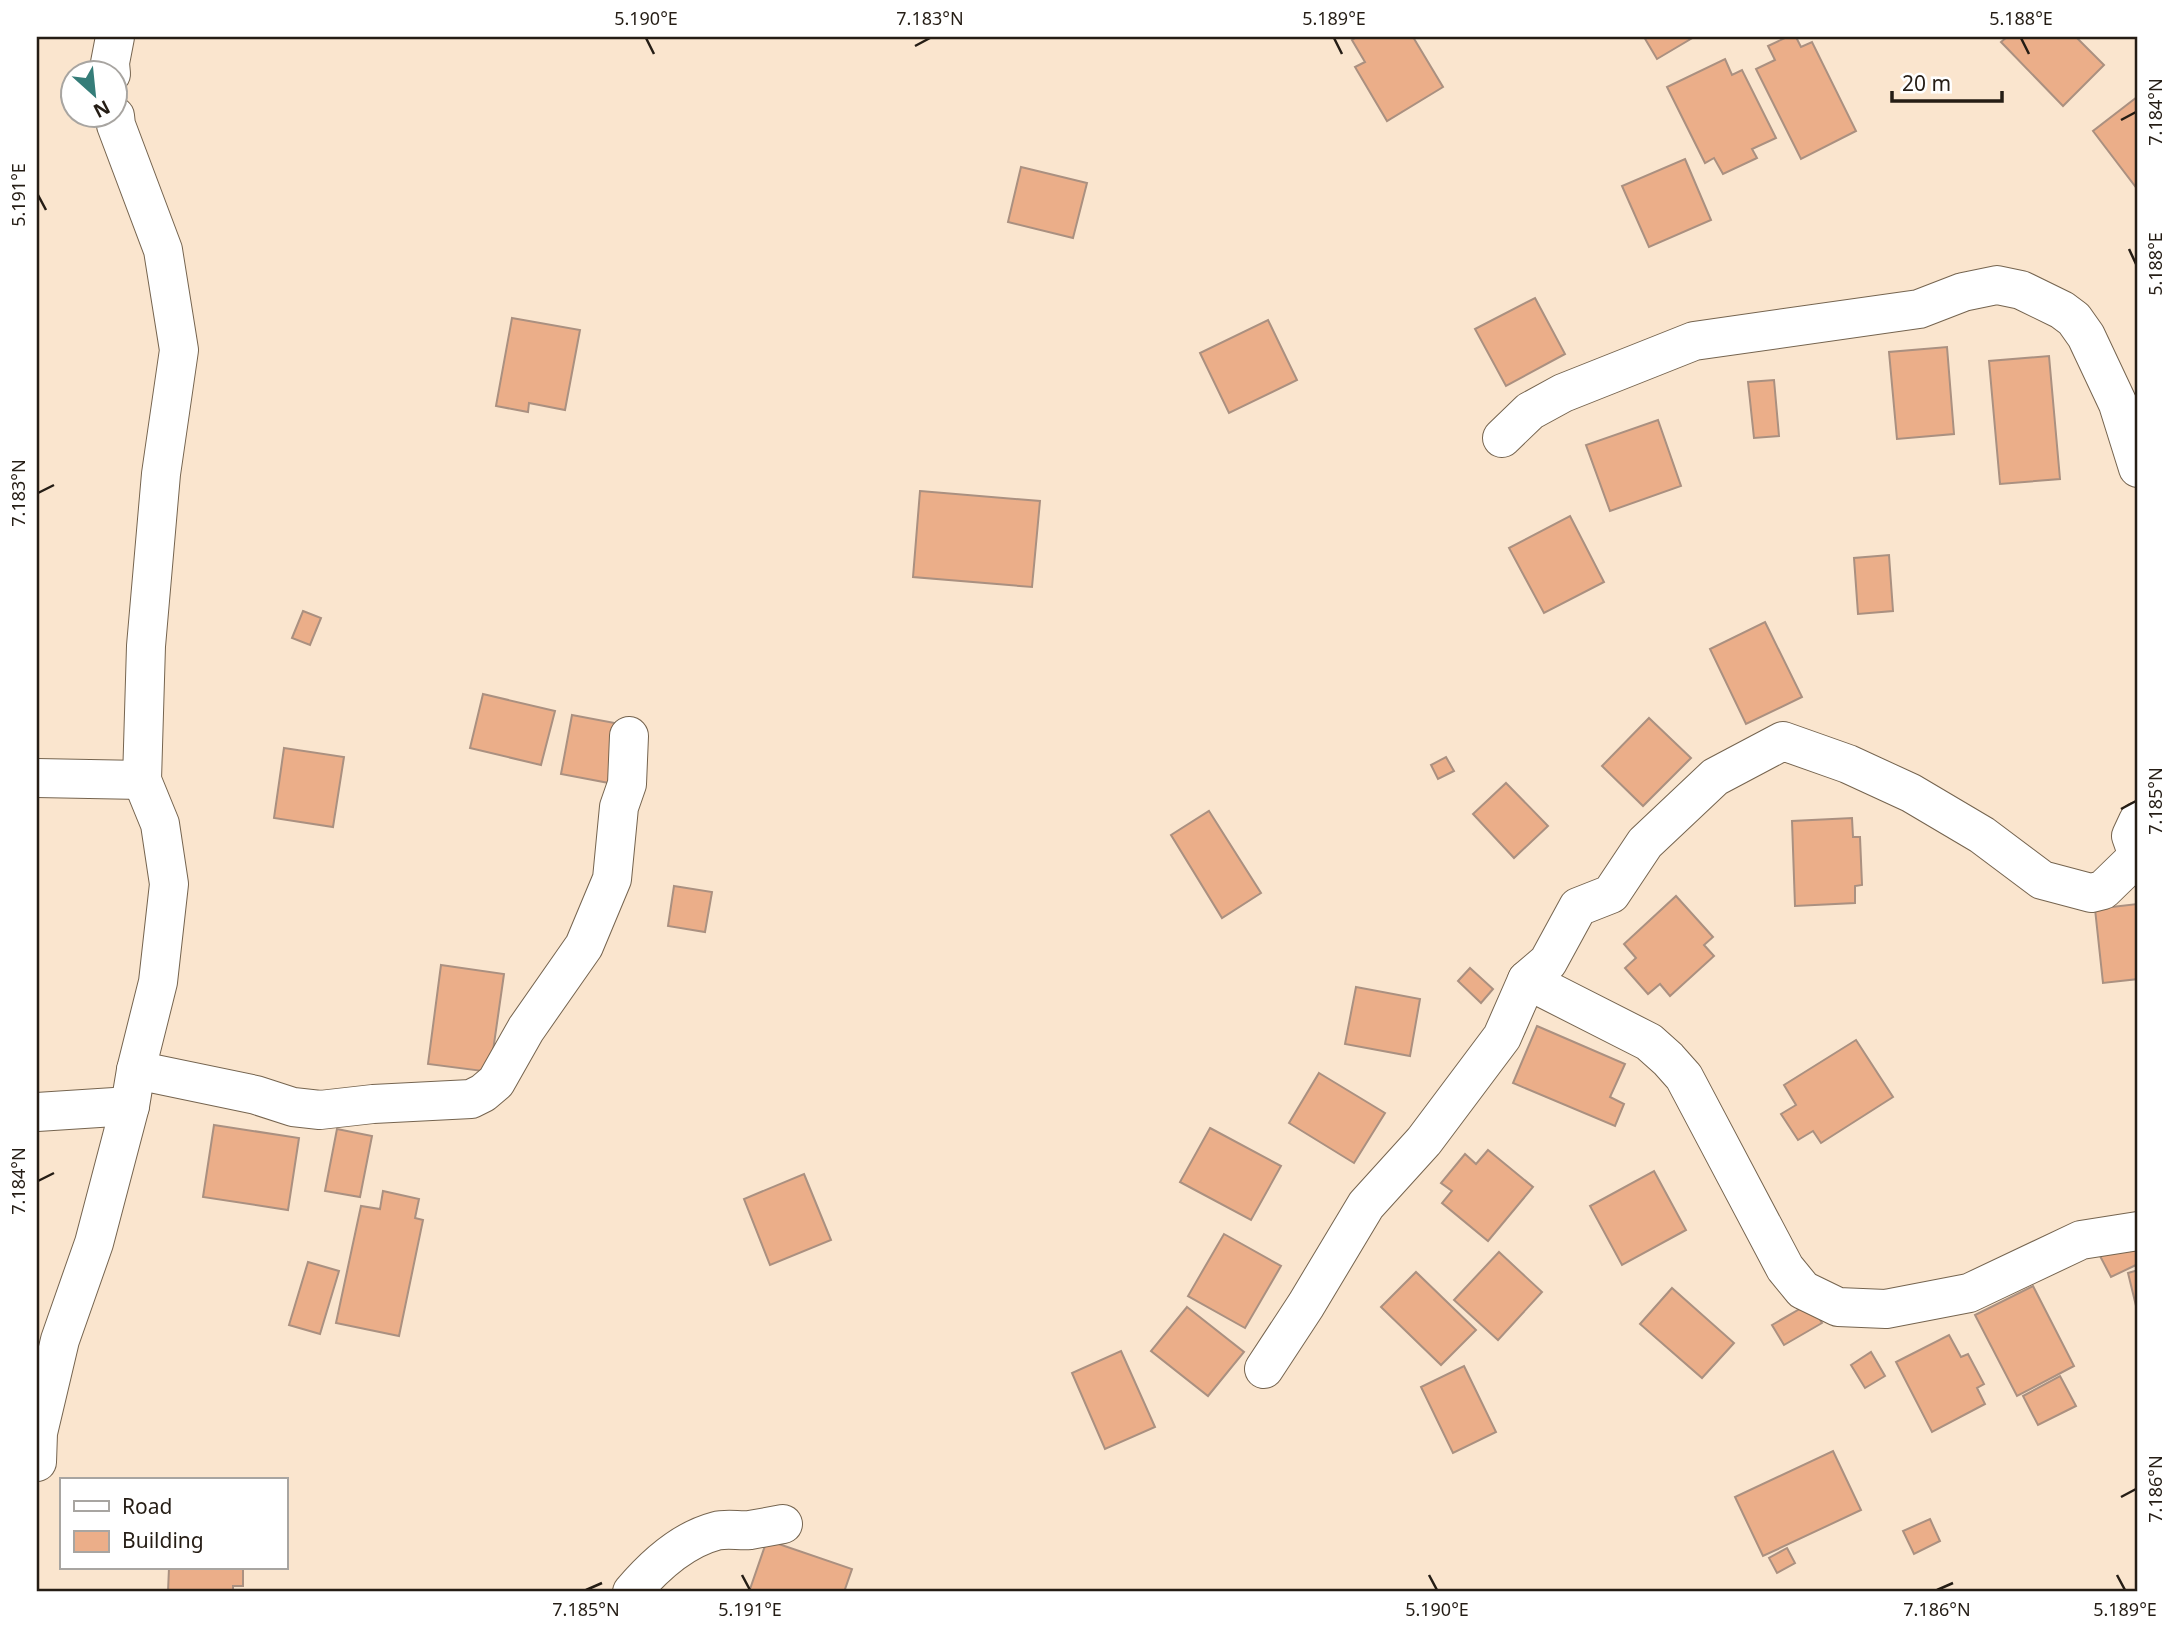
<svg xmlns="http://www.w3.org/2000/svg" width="2175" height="1629" font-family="'Noto Sans',sans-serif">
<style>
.building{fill:#ebae89;stroke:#aa9080;stroke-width:2}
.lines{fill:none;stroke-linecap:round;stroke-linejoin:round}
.minor-casing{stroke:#75644f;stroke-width:40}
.minor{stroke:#fff;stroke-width:38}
.ticks{fill:none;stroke:#251d15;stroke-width:2.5}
.neatline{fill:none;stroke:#251d15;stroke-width:2.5}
.ticks-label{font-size:18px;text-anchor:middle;fill:#251d15}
</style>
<rect width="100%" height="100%" fill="#fae5ce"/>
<g class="building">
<path d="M 1357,37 L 1413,37 L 1443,87 L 1387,121 L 1355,67 L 1365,62 L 1352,40 Z"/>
<path d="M 1644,37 L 1694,37 L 1657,59 Z"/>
<path d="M 1787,37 L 1796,37 L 1801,47 L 1812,42 L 1856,131 L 1801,159 L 1756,69 L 1775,60 L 1768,46 Z"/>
<path d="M 2007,37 L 2076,37 L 2104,65 L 2063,106 L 2001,42 Z"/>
<path d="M 1725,59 L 1732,75 L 1742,70 L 1776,138 L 1752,149 L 1757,158 L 1723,174 L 1714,158 L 1705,163 L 1667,87 Z"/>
<path d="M 2137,97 L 2138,99 L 2138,190 L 2093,131 Z"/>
<path d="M 1685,159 L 1711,220 L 1649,247 L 1622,186 Z"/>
<path d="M 1021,167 L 1087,183 L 1073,238 L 1008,222 Z"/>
<path d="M 1535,298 L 1565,354 L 1506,386 L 1475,329 Z"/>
<path d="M 512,318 L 580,330 L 565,410 L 529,403 L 528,412 L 496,406 Z"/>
<path d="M 1268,320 L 1297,380 L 1229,413 L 1200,353 Z"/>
<path d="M 1947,347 L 1954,434 L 1897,439 L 1889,352 Z"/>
<path d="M 2049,356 L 2060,479 L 2000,484 L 1989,361 Z"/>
<path d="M 1774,380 L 1779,436 L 1754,438 L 1748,382 Z"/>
<path d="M 1658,420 L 1681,486 L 1610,511 L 1586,445 Z"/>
<path d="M 920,491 L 1040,501 L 1032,587 L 913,577 Z"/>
<path d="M 1570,516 L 1604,582 L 1544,613 L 1509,548 Z"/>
<path d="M 1889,555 L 1893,611 L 1858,614 L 1854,558 Z"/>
<path d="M 303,611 L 321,618 L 310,645 L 292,638 Z"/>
<path d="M 1765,622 L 1802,697 L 1746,724 L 1710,649 Z"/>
<path d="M 483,694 L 555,711 L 541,765 L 470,748 Z"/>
<path d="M 572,715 L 620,724 L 609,783 L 561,774 Z"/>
<path d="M 1649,718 L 1691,758 L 1643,806 L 1602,766 Z"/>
<path d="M 284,748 L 344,757 L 333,827 L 274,818 Z"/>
<path d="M 1446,757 L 1454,771 L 1438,779 L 1431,765 Z"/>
<path d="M 1506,783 L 1548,826 L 1514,858 L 1473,814 Z"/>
<path d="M 1209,811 L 1261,893 L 1222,918 L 1171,835 Z"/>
<path d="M 1852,818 L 1853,837 L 1860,837 L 1862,885 L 1855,886 L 1855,903 L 1795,906 L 1792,821 Z"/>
<path d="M 674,886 L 712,892 L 705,932 L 668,926 Z"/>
<path d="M 1676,896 L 1713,937 L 1704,945 L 1714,956 L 1670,996 L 1660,984 L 1648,994 L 1625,968 L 1636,958 L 1624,944 Z"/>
<path d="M 2137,904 L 2138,979 L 2103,983 L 2095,909 Z"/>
<path d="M 441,965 L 504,974 L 490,1072 L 428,1064 Z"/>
<path d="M 1470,968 L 1493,989 L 1481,1003 L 1458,981 Z"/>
<path d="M 1356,987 L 1420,999 L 1410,1056 L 1345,1044 Z"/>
<path d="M 1537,1026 L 1625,1064 L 1610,1097 L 1624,1104 L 1615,1126 L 1513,1083 Z"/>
<path d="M 1856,1040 L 1893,1097 L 1821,1143 L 1813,1131 L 1798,1140 L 1781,1114 L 1796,1105 L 1784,1085 Z"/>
<path d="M 1319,1073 L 1385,1113 L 1354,1163 L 1289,1123 Z"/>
<path d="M 214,1125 L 299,1138 L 288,1210 L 203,1197 Z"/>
<path d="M 1210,1128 L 1281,1166 L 1251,1220 L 1180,1182 Z"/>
<path d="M 337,1129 L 372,1136 L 360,1197 L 325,1191 Z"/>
<path d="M 1488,1150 L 1533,1187 L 1488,1241 L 1442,1203 L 1452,1191 L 1441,1183 L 1465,1154 L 1476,1164 Z"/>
<path d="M 1654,1171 L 1686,1230 L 1622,1265 L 1590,1206 Z"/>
<path d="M 804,1174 L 831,1240 L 770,1265 L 744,1199 Z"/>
<path d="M 383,1191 L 419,1199 L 415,1218 L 423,1220 L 399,1336 L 336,1323 L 361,1206 L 380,1209 Z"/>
<path d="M 1224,1234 L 1281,1266 L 1245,1328 L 1188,1296 Z"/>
<path d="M 2131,1240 L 2138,1255 L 2138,1264 L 2111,1277 L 2100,1256 Z"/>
<path d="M 1499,1252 L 1542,1292 L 1498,1340 L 1454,1300 Z"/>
<path d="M 308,1262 L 339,1271 L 320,1334 L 289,1325 Z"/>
<path d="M 2138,1270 L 2138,1314 L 2128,1273 Z"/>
<path d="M 1416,1272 L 1476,1330 L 1441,1365 L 1381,1307 Z"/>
<path d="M 2033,1286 L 2074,1366 L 2017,1396 L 1975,1315 Z"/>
<path d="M 1672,1288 L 1734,1343 L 1702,1378 L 1640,1324 Z"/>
<path d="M 1810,1303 L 1822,1323 L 1784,1345 L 1772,1325 Z"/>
<path d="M 1187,1307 L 1244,1352 L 1208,1396 L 1151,1351 Z"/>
<path d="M 1949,1335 L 1961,1357 L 1968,1354 L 1984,1384 L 1977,1388 L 1985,1404 L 1932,1432 L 1896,1362 Z"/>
<path d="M 1121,1351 L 1155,1427 L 1105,1449 L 1072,1373 Z"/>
<path d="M 1871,1352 L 1885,1376 L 1865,1388 L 1851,1365 Z"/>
<path d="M 1464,1366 L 1496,1432 L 1453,1453 L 1421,1387 Z"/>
<path d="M 2060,1376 L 2076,1406 L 2038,1425 L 2023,1396 Z"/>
<path d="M 1833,1451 L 1861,1510 L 1763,1556 L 1735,1497 Z"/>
<path d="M 1930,1519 L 1940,1541 L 1914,1554 L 1903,1531 Z"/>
<path d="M 767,1540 L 852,1569 L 844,1592 L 749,1592 Z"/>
<path d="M 1787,1548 L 1795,1563 L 1777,1573 L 1769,1558 Z"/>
<path d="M 169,1568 L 243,1568 L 243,1586 L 233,1586 L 233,1592 L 168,1592 Z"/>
</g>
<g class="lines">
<defs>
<g id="minor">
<path d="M 111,74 L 110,63 L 115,37"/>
<path d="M 1502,438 L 1530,411 L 1563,393 L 1694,341 L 1919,309 L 1963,292 L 1997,285 L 2021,290 L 2062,310 L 2074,319 L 2086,336 L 2118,404 L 2138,468"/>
<path d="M 37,778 L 142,780"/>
<path d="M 1527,980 L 1649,1042 L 1668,1059 L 1684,1077 L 1785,1268 L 1803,1290 L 1838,1307 L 1886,1309 L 1969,1293 L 2081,1240 L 2138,1231"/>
<path d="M 136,1070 L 256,1095 L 293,1107 L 320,1110 L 373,1104 L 471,1099 L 483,1093 L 496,1082 L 526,1029 L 584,946 L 612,879 L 619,807 L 627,784 L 629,736"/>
<path d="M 37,1112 L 130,1106"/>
<path d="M 1264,1369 L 1306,1305 L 1366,1205 L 1424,1141 L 1502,1037 L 1527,980 L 1548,962 L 1578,907 L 1611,894 L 1645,843 L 1715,777 L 1783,741 L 1848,764 L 1911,793 L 1982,835 L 2042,880 L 2091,893 L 2103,890 L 2138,856 L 2131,836 L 2138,821"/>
<path d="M 37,1462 L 38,1433 L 60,1340 L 94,1243 L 130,1106 L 136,1070 L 158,982 L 169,884 L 160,824 L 142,780 L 146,646 L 161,474 L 179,350 L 163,250 L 116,125 L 115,116"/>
<path d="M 632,1592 C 654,1566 682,1540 716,1531 C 727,1528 739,1531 750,1530 C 761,1528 772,1526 783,1524"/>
</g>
</defs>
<use href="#minor" class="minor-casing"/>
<use href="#minor" class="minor"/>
</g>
<path class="ticks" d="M 646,38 L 654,54M 1334,38 L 1342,54M 2021,38 L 2029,54M 915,46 L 930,38M 2121,120 L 2136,112M 38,195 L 46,210M 2129,249 L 2136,264M 38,493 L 54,485M 2121,809 L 2136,801M 38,1181 L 54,1173M 2121,1497 L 2136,1489M 742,1575 L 750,1590M 1429,1575 L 1437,1590M 2117,1575 L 2125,1590M 586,1590 L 602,1583M 1937,1590 L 1953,1583"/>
<rect width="2175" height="1629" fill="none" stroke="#ffffff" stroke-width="77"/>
<rect x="60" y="1478" width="228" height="91" fill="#ffffff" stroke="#a8a5a1" stroke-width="2"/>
<rect x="74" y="1501" width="35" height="10" fill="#ffffff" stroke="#a8a5a1" stroke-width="2"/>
<text x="122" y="1514" font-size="21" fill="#251d15">Road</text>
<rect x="74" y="1531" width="35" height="21" fill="#ebae89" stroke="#a8a5a1" stroke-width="2"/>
<text x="122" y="1548" font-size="21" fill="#251d15">Building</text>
<g transform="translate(94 94) rotate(153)"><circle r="33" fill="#ffffff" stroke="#a8a5a1" stroke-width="2"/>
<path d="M0-5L12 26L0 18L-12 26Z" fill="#357d79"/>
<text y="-10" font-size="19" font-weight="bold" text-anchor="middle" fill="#251d15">N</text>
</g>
<path d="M1892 91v10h110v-10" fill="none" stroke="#251d15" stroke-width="3.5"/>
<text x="1902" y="91" font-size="21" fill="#251d15" stroke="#ffffff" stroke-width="5" paint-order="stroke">20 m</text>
<rect x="38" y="38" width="2098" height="1552" class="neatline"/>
<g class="ticks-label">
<text x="646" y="25">5.190°E</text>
<text x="930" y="25">7.183°N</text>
<text x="1334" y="25">5.189°E</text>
<text x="2021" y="25">5.188°E</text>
<text transform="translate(2156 112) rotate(-90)" y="6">7.184°N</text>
<text transform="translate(19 195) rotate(-90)" y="6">5.191°E</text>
<text transform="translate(2156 264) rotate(-90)" y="6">5.188°E</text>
<text transform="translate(19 493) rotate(-90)" y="6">7.183°N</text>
<text transform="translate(2156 801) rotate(-90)" y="6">7.185°N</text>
<text transform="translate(19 1181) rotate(-90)" y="6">7.184°N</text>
<text transform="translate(2156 1489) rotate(-90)" y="6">7.186°N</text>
<text x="586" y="1616">7.185°N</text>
<text x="750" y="1616">5.191°E</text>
<text x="1437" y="1616">5.190°E</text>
<text x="1937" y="1616">7.186°N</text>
<text x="2125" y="1616">5.189°E</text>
</g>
</svg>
